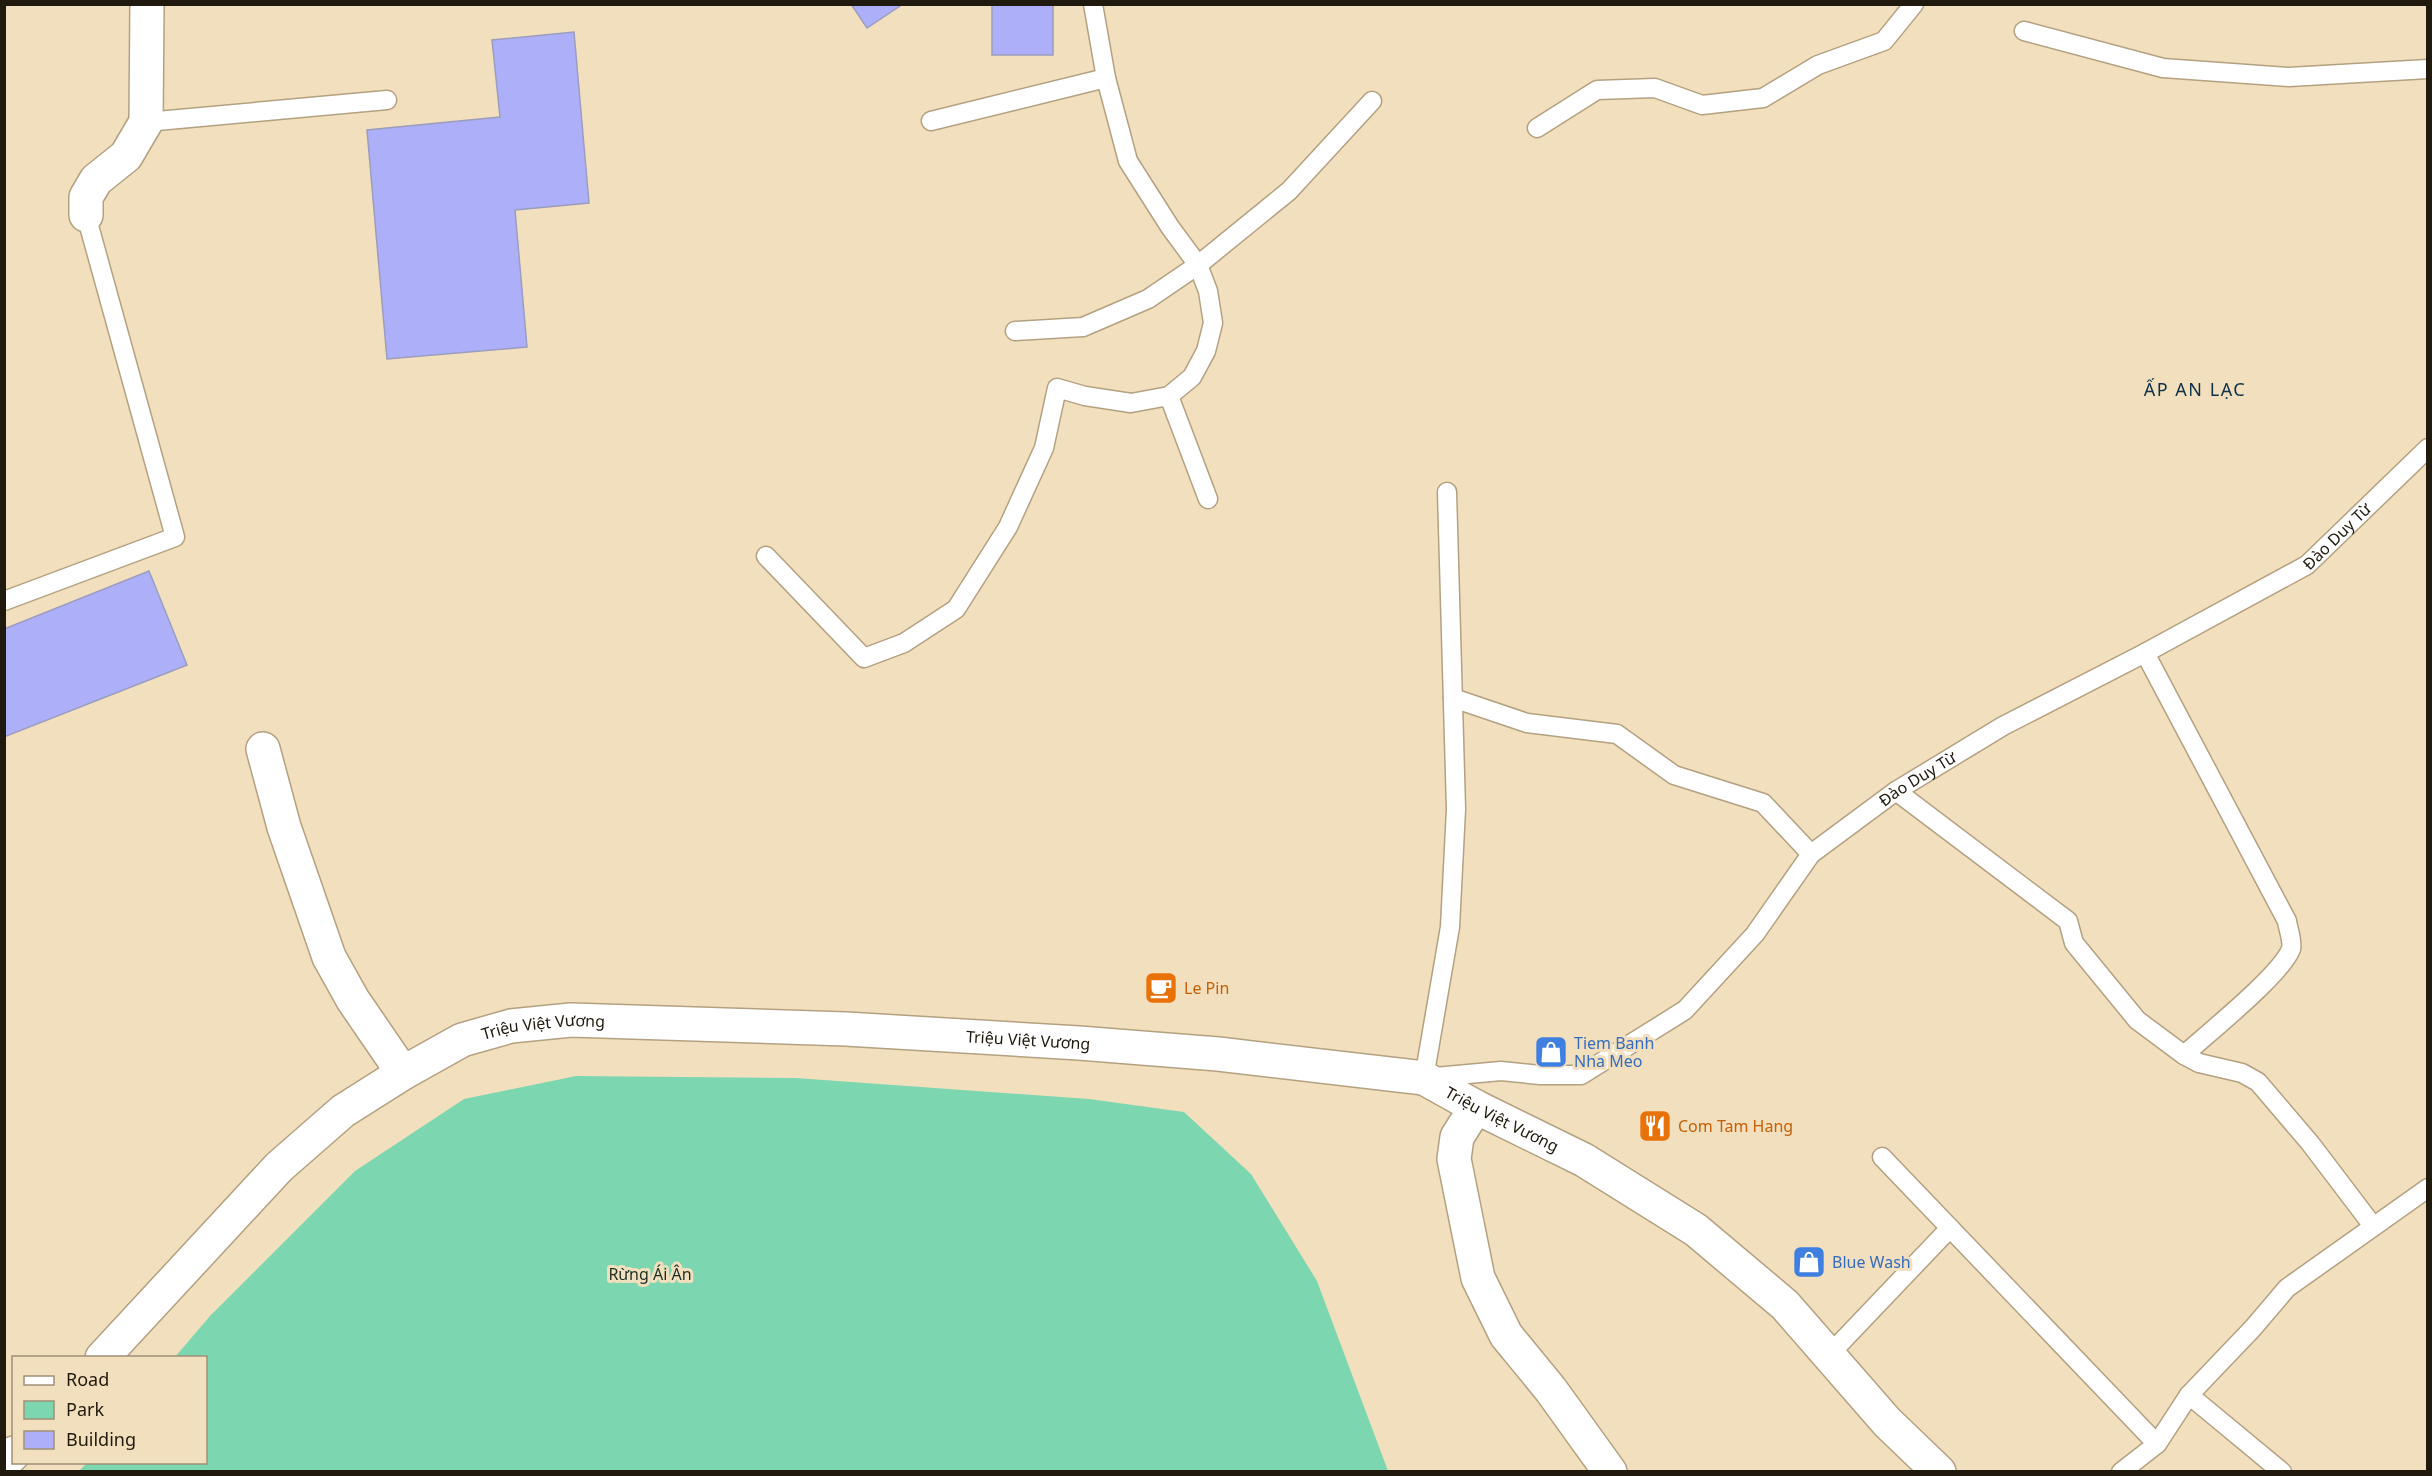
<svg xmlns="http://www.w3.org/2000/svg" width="2432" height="1476" font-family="'Noto Sans',sans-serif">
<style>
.green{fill:#7cd7b0}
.building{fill:#adb0f9;stroke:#9b9dbe;stroke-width:1.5}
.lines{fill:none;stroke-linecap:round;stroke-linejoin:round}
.lane-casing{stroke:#b3a181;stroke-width:21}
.street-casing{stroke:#b3a181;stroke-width:36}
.secondary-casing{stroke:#b3a181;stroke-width:36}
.lane{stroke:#fff;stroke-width:18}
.street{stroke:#fff;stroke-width:33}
.secondary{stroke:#fff;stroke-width:33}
.labels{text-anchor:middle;stroke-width:6;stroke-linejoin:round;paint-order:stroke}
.street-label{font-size:16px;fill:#20190d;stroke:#f2dfbd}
.food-label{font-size:16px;fill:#c56008;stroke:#f2dfbd;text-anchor:start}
.shop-label{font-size:16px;fill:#366cbe;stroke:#f2dfbd;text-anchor:start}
.park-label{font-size:16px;fill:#1b2f26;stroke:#f2dfbd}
.neighbourhood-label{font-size:18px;letter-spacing:1.5px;fill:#0f314a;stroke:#f2dfbd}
</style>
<rect width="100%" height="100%" fill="#f2dfbd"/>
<path class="green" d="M 576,1076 L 796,1078 L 1089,1099 L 1184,1112 L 1251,1174 L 1317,1281 L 1388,1471 L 79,1471 L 87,1463 L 206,1462 L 206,1358 L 175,1357 L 210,1316 L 355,1171 L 464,1099 Z"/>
<g class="building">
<path d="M 851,4 L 903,4 L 867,28 Z"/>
<rect x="992" y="4" width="61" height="51"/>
<path d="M 574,32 L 589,203 L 515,210 L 527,347 L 387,359 L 367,130 L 500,117 L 492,40 Z"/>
<path d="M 149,571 L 187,665 L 4,737 L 4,629 Z"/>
</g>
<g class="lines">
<defs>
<g id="lane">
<path d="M 2024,31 L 2163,68 L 2289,77 L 2428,69"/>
<path d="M 931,121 L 1106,78"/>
<path d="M 146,122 L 387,100"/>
<path d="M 1537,128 L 1597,90 L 1655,88 L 1702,105 L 1763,98 L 1818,65 L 1884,41 L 1914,4"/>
<path d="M 1015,331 L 1083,327 L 1148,299 L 1198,265 L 1289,191 L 1372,101"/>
<path d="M 1169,396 L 1208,499"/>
<path id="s1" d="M 1447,492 L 1456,809 L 1450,927 L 1424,1078 L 1501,1071 L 1540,1075 L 1581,1075 L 1685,1010 L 1755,934 L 1811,854 L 1896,791 L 2003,726 L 2145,653 L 2307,565 L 2428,448"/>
<path d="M 766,556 L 864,658 L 904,643 L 956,609 L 1008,527 L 1044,448 L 1057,388 L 1085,396 L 1131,403 L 1169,396 L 1192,377 L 1206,351 L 1213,323 L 1208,291 L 1198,265 L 1170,227 L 1128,161 L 1106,78 L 1093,4"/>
<path d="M 4,601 L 175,537 L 86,215"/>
<path d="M 2145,653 L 2287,921 C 2288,929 2293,941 2291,949 C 2281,975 2208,1033 2184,1055"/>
<path d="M 1453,698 L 1527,723 L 1617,734 L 1674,775 L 1763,803 L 1811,854"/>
<path d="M 1896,791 L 2068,921 L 2074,943 L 2137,1020 L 2184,1055 L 2199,1063 L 2242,1073 L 2258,1082 L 2310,1143 L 2373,1226"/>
<path d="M 1882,1157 L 2157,1444 L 2189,1395 L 2253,1328 L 2287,1288 L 2428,1188"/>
<path d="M 1829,1355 L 1950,1228"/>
<path d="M 2189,1395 L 2282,1472"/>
<path d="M 2121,1472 L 2157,1444"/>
</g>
<g id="street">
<path d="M 86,215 L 86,197 L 96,180 L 126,156 L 146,122 L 147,4"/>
<path d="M 263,749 L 284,827 L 329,957 L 353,1000 L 403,1073"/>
<path d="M 1476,1107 L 1457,1137 L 1454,1159 L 1478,1278 L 1506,1335 L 1551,1390 L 1610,1472"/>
</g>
<g id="secondary">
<path id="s2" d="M 102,1358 L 279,1167 L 343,1111 L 403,1073 L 462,1040 L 511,1026 L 571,1020 L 846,1029 L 1079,1043 L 1218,1054 L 1424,1078 L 1476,1107 L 1584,1160 L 1696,1230 L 1785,1305 L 1887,1422 L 1939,1472"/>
<path d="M 4,1463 L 14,1453"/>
</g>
</defs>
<use href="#lane" class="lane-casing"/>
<use href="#street" class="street-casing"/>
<use href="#secondary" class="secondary-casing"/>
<use href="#lane" class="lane"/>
<use href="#street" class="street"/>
<use href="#secondary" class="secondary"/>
</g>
<defs>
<symbol id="cafe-square" viewBox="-11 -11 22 22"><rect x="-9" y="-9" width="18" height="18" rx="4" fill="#e8710a" stroke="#f2dfbd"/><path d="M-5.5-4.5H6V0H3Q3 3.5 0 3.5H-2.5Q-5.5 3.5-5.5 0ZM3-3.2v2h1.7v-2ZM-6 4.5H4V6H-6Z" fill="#fff"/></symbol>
<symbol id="shop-square" viewBox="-11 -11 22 22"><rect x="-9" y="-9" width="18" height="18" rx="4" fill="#3f7fe0" stroke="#f2dfbd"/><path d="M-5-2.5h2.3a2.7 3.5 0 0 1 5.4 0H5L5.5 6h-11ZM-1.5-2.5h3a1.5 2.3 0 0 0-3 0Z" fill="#fff"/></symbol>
<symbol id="restaurant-square" viewBox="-11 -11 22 22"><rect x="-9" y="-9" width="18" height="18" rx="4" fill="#e8710a" stroke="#f2dfbd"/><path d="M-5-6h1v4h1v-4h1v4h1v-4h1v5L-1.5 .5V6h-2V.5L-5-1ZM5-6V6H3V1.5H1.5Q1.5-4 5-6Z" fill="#fff"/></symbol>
</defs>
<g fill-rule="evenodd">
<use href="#cafe-square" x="1142" y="969" width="38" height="38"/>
<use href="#shop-square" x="1532" y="1033" width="38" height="38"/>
<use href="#restaurant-square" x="1636" y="1107" width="38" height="38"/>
<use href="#shop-square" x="1790" y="1243" width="38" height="38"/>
</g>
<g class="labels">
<g class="street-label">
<text dy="6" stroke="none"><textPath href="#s1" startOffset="1686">Đào Duy Từ</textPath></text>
<text dy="6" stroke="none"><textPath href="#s1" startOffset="1200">Đào Duy Từ</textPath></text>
<text dy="6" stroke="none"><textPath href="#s2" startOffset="567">Triệu Việt Vương</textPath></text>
<text dy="6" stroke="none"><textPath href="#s2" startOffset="1053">Triệu Việt Vương</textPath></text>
<text dy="6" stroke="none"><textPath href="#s2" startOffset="1539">Triệu Việt Vương</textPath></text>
</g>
<g class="food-label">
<text x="1184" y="994">Le Pin</text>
<text x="1678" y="1132">Com Tam Hang</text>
</g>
<g class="shop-label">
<text x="1574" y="1049">Tiem Banh<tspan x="1574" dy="18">Nha Meo</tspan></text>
<text x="1832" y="1268">Blue Wash</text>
</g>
<g class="park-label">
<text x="650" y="1280">Rừng Ái Ân</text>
</g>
<g class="neighbourhood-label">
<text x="2195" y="396">ẤP AN LẠC</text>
</g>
</g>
<rect width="2432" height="1476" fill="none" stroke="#20190d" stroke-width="12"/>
<rect x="12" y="1356" width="195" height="108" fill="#f2dfbd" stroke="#9e9077" stroke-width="1.5"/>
<rect x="24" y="1376" width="30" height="9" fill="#ffffff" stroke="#9e9077" stroke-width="1.5"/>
<text x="66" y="1386" font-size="18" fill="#20190d">Road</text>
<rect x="24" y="1401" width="30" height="18" fill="#7cd7b0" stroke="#9e9077" stroke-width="1.5"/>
<text x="66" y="1416" font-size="18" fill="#20190d">Park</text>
<rect x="24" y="1431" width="30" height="18" fill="#adb0f9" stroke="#9e9077" stroke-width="1.5"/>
<text x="66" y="1446" font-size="18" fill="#20190d">Building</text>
</svg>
